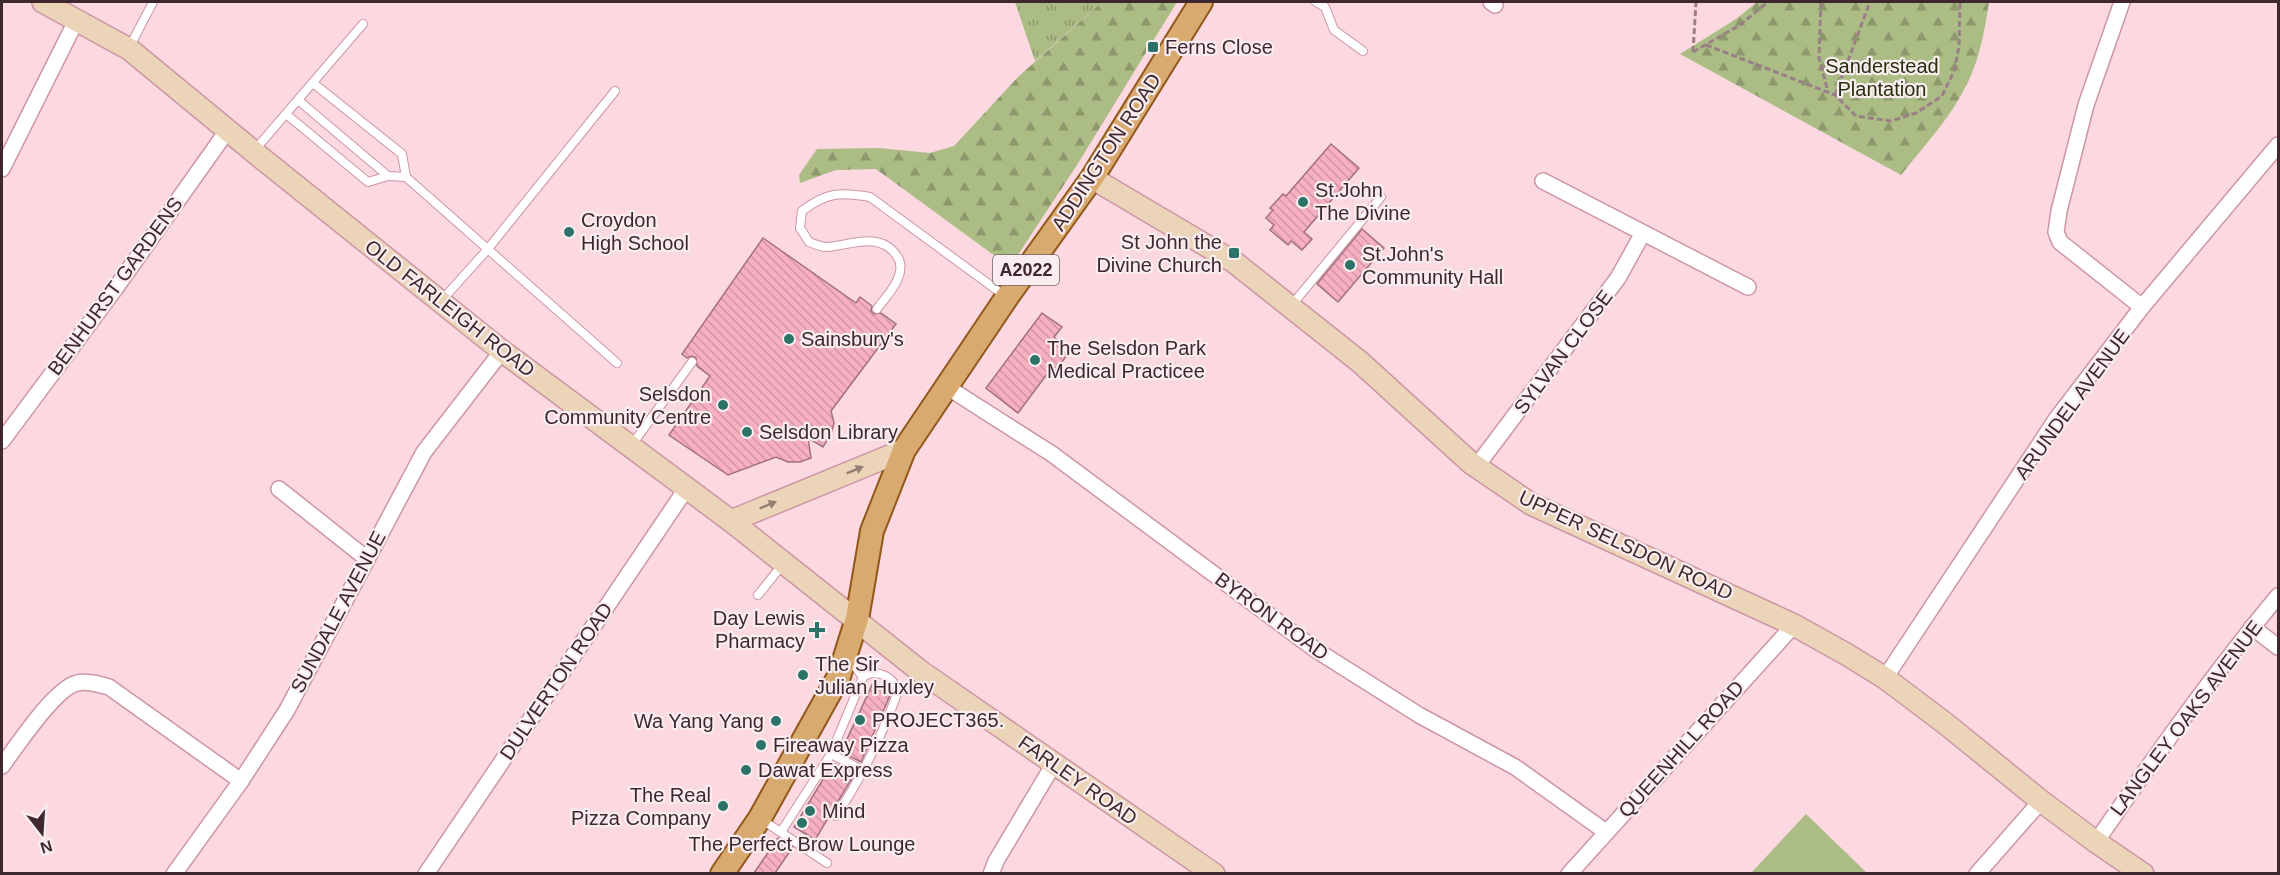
<svg xmlns="http://www.w3.org/2000/svg" width="2280" height="875" font-family="Arial,sans-serif">
<style>
.grass{fill:url(#grass-tufts)}
.forest{fill:url(#forest-firs)}
.pitch{fill:#abbc85}
.building{fill:url(#building-back-hatch);stroke:#a3707d;stroke-width:1.5}
.lines{fill:none;stroke-linecap:round;stroke-linejoin:round}
.lane-casing{stroke:#cd96a4;stroke-width:10}
.street-casing{stroke:#cd96a4;stroke-width:18}
.secondary-casing{stroke:#cd96a4;stroke-width:24}
.primary-casing{stroke:#92571b;stroke-width:26}
.path{stroke:#9b7f86;stroke-width:3;stroke-dasharray:6 3;stroke-linecap:butt}
.lane{stroke:#fff;stroke-width:8}
.street{stroke:#fff;stroke-width:15}
.secondary{stroke:#ecd4b8;stroke-width:21}
.primary{stroke:#d9aa70;stroke-width:22}
.oneway{fill:#957e72}
.poi-dot{fill:#2b7268;stroke:#f9edef;stroke-width:2}
.labels{text-anchor:middle;stroke-width:4.5;stroke-linejoin:round;paint-order:stroke}
.shield{fill:#f9edef;stroke:#766367;stroke-width:1.5}
.shield-label{font-size:18px;font-weight:bold;fill:#3e282d}
.poi-label{font-size:20px;fill:#3e282d;stroke:#f9edef;text-anchor:start}
.park-label{font-size:20px;fill:#27300f;stroke:#f9edef}
.street-label{font-size:20px;fill:#3e282d;stroke:#f9edef}
</style>
<defs>
<pattern id="grass-tufts" width="24" height="20" patternUnits="userSpaceOnUse" patternTransform="scale(1.5)"><rect width="24" height="20" fill="#abbc85"/><path d="M3 7l-1-3M5 7V3M7 7l1-3M15 17l-1-3M17 17v-4M19 17l1-3" fill="none" stroke="#8d996d"/></pattern>
<pattern id="forest-firs" width="22" height="20" patternUnits="userSpaceOnUse" patternTransform="scale(1.5)"><rect width="22" height="20" fill="#abbc85"/><path d="M5 1l3.5 6h-7zM16 11l3.5 6h-7z" fill="#8d996d"/></pattern>
<pattern id="building-back-hatch" width="6" height="6" patternUnits="userSpaceOnUse" patternTransform="scale(1.5)"><rect width="6" height="6" fill="#f6b0c2"/><path d="M-1 5l2 2M0 0l6 6M5-1l2 2" fill="none" stroke="#d497a7"/></pattern>
</defs>
<rect width="100%" height="100%" fill="#fcd8e1"/>
<path class="grass" d="M 1015,2 L 1102,2 L 1035,61 Z"/>
<g class="forest">
<path d="M 1102,2 L 1177,2 L 1077,165 L 1010,267 L 876,169 L 836,170 L 800,183 L 799,175 L 817,149 L 879,148 L 930,153 L 954,146 L 1018,77 Z"/>
<path d="M 1757,2 L 1989,2 C 1985,29 1980,57 1968,82 C 1952,116 1925,145 1901,175 L 1680,54 L 1736,19 Z"/>
</g>
<path class="pitch" d="M 1806,814 L 1867,873 L 1751,873 Z"/>
<g class="building">
<path d="M 1331,144 L 1359,168 L 1304,232 L 1312,239 L 1302,250 L 1291,241 L 1288,245 L 1270,230 L 1274,225 L 1266,218 L 1273,210 L 1270,208 L 1283,194 L 1286,196 Z"/>
<path d="M 1362,229 L 1384,248 L 1338,302 L 1317,284 Z"/>
<path d="M 763,238 L 856,303 L 860,297 L 872,306 L 871,311 L 874,314 L 881,313 L 896,324 L 831,411 L 834,423 L 831,434 L 823,447 L 808,438 L 811,458 L 800,462 L 788,462 L 776,457 L 728,475 L 669,435 L 710,376 L 697,366 L 696,358 L 692,356 L 687,358 L 682,354 Z"/>
<path d="M 1042,313 L 1062,327 L 1054,337 L 1063,345 L 1060,350 L 1067,355 L 1057,369 L 1053,366 L 1018,413 L 986,388 Z"/>
<path d="M 873,683 L 891,691 L 891,693 L 861,762 L 841,752 Z"/>
<path d="M 833,763 L 855,773 L 815,840 L 794,827 Z"/>
<path d="M 778,838 L 793,847 L 775,873 L 754,873 Z"/>
</g>
<g class="lines">
<defs>
<g id="lane">
<path d="M 1316,2 L 1325,7 L 1334,30 L 1363,51"/>
<path d="M 129,48 L 153,2"/>
<path d="M 313,83 L 402,154 L 406,177"/>
<path d="M 298,100 L 388,176 L 406,177 L 617,363"/>
<path d="M 286,114 L 368,182 L 388,176"/>
<path d="M 254,151 L 363,24"/>
<path d="M 442,300 L 487,250 L 615,91"/>
<path d="M 1291,306 L 1381,197"/>
<path d="M 877,309 C 887,295 909,274 897,256 C 880,231 851,245 827,247 C 821,247 814,244 809,242 L 800,228 L 802,211 C 827,192 840,192 870,197 L 1005,296"/>
<path d="M 631,446 L 692,362"/>
<path d="M 758,595 L 783,564"/>
<path d="M 849,659 L 863,677"/>
<path d="M 831,754 L 864,771"/>
<path d="M 761,819 L 827,863"/>
<path d="M 781,832 L 831,754 L 863,677 C 875,667 898,678 897,694 C 881,738 862,777 836,816"/>
</g>
<g id="street">
<path d="M 1491,2 L 1495,5"/>
<path d="M 2122,2 L 2086,105 L 2059,211 L 2056,232 L 2060,242 L 2142,307"/>
<path d="M 2,169 L 76,21"/>
<path d="M 1543,181 L 1748,287"/>
<path d="M 947,387 L 1052,454 L 1316,650 L 1419,715 L 1515,767 L 1606,832"/>
<path d="M 2,441 L 115,289 L 227,131"/>
<path d="M 1476,467 L 1618,278 L 1643,233"/>
<path d="M 279,489 L 367,559"/>
<path d="M 2252,627 L 2278,647"/>
<path d="M 1885,678 L 2057,418 L 2142,307 L 2278,145"/>
<path d="M 2,766 C 16,747 55,688 77,683 C 88,681 98,684 109,687 L 241,781"/>
<path d="M 2096,842 C 2154,758 2213,674 2278,596"/>
<path d="M 174,874 L 241,781 L 287,710 L 424,452 L 502,351"/>
<path d="M 426,874 L 686,489"/>
<path d="M 991,874 L 996,861 L 1055,762"/>
<path d="M 1569,874 L 1794,625"/>
<path d="M 1977,874 L 2041,801"/>
</g>
<g id="secondary">
<path d="M 43,2 L 129,49 L 254,152 L 502,351 L 731,521 L 920,671 L 1214,874"/>
<path d="M 1092,178 L 1234,262 L 1360,362 L 1471,463 L 1531,504 L 1794,625 L 1846,654 L 1885,678 L 1946,724 L 2041,801 L 2096,842 L 2143,874"/>
<path d="M 731,521 L 904,450"/>
</g>
<path id="primary" d="M 722,874 L 760,818 L 839,676 L 857,619 L 872,531 L 904,450 L 1007,297 L 1092,178 L 1201,2"/>
</defs>
<use href="#lane" class="lane-casing"/>
<use href="#street" class="street-casing"/>
<use href="#secondary" class="secondary-casing"/>
<use href="#primary" class="primary-casing"/>
<g class="path">
<path d="M 1821,2 L 1819,58 L 1828,92"/>
<path d="M 1706,45 L 1835,95 L 1856,116 L 1891,121 L 1916,113 L 1942,96 L 1954,71 L 1959,47 L 1960,2"/>
<path d="M 1693,52 L 1740,25 L 1768,2"/>
<path d="M 1693,52 L 1696,2"/>
<path d="M 1835,95 L 1870,2"/>
</g>
<use href="#lane" class="lane"/>
<use href="#street" class="street"/>
<use href="#secondary" class="secondary"/>
<use href="#primary" class="primary"/>
</g>
<defs><path id="oneway-solid" d="M-6-.8H1V-3.2L6.5 0L1 3.2V.8H-6Z" transform="scale(1.5)"/></defs>
<g class="oneway">
<use href="#oneway-solid" transform="translate(855 470) rotate(-22)"/>
<use href="#oneway-solid" transform="translate(768 505) rotate(-22)"/>
</g>
<g class="poi-dot">
<rect x="1147" y="41" width="12" height="12" rx="3"/>
<circle cx="1303" cy="202" r="6"/>
<circle cx="569" cy="232" r="6"/>
<rect x="1228" y="247" width="12" height="12" rx="3"/>
<circle cx="1350" cy="265" r="6"/>
<circle cx="789" cy="339" r="6"/>
<circle cx="1035" cy="360" r="6"/>
<circle cx="723" cy="405" r="6"/>
<circle cx="747" cy="432" r="6"/>
<path d="M814 621h6v6h6v6h-6v6h-6v-6h-6v-6h6z"/>
<circle cx="803" cy="675" r="6"/>
<circle cx="860" cy="720" r="6"/>
<circle cx="776" cy="721" r="6"/>
<circle cx="761" cy="745" r="6"/>
<circle cx="746" cy="770" r="6"/>
<circle cx="723" cy="806" r="6"/>
<circle cx="810" cy="811" r="6"/>
<circle cx="802" cy="823" r="6"/>
</g>
<g class="labels">
<rect class="shield" x="993" y="255" width="66" height="30" rx="4.5"/>
<g class="shield-label">
<text x="1026" y="276">A2022</text>
</g>
<g class="poi-label">
<text x="1165" y="54">Ferns Close</text>
<text x="1315" y="197">St.John<tspan x="1315" dy="23">The Divine</tspan></text>
<text x="581" y="227">Croydon<tspan x="581" dy="23">High School</tspan></text>
<text x="1222" y="249" text-anchor="end">St John the<tspan x="1222" dy="23">Divine Church</tspan></text>
<text x="1362" y="261">St.John's<tspan x="1362" dy="23">Community Hall</tspan></text>
<text x="801" y="346">Sainsbury's</text>
<text x="1047" y="355">The Selsdon Park<tspan x="1047" dy="23">Medical Practicee</tspan></text>
<text x="711" y="401" text-anchor="end">Selsdon<tspan x="711" dy="23">Community Centre</tspan></text>
<text x="759" y="439">Selsdon Library</text>
<text x="805" y="625" text-anchor="end">Day Lewis<tspan x="805" dy="23">Pharmacy</tspan></text>
<text x="815" y="671">The Sir<tspan x="815" dy="23">Julian Huxley</tspan></text>
<text x="872" y="727">PROJECT365.</text>
<text x="764" y="728" text-anchor="end">Wa Yang Yang</text>
<text x="773" y="752">Fireaway Pizza</text>
<text x="758" y="777">Dawat Express</text>
<text x="711" y="802" text-anchor="end">The Real<tspan x="711" dy="23">Pizza Company</tspan></text>
<text x="822" y="818">Mind</text>
<text x="802" y="851" text-anchor="middle">The Perfect Brow Lounge</text>
</g>
<g class="park-label">
<text x="1882" y="73">Sanderstead<tspan x="1882" dy="23">Plantation</tspan></text>
</g>
<g class="street-label">
<text transform="translate(1106 152) rotate(-57)" y="7">ADDINGTON ROAD</text>
<text transform="translate(115 286) rotate(-54)" y="7">BENHURST GARDENS</text>
<text transform="translate(450 308) rotate(38)" y="7">OLD FARLEIGH ROAD</text>
<text transform="translate(1563 352) rotate(-53)" y="7">SYLVAN CLOSE</text>
<text transform="translate(2072 404) rotate(-54)" y="7">ARUNDEL AVENUE</text>
<text transform="translate(1626 545) rotate(25)" y="7">UPPER SELSDON ROAD</text>
<text transform="translate(338 612) rotate(-62)" y="7">SUNDALE AVENUE</text>
<text transform="translate(1272 616) rotate(36)" y="7">BYRON ROAD</text>
<text transform="translate(556 681) rotate(-56)" y="7">DULVERTON ROAD</text>
<text transform="translate(2186 718) rotate(-53)" y="7">LANGLEY OAKS AVENUE</text>
<text transform="translate(1681 749) rotate(-48)" y="7">QUEENHILL ROAD</text>
<text transform="translate(1078 780) rotate(35)" y="7">FARLEY ROAD</text>
</g>
</g>
<rect width="2280" height="875" fill="none" stroke="#3e282d" stroke-width="6"/>
<g transform="translate(42 833) rotate(163)" stroke="#f9edef" stroke-width="4.5" paint-order="stroke">
<path d="M0-4.5L10 22L0 15L-10 22Z" fill="#3e282d"/>
<text y="-9" font-size="16" font-weight="bold" text-anchor="middle" fill="#3e282d">N</text>
</g>
</svg>
